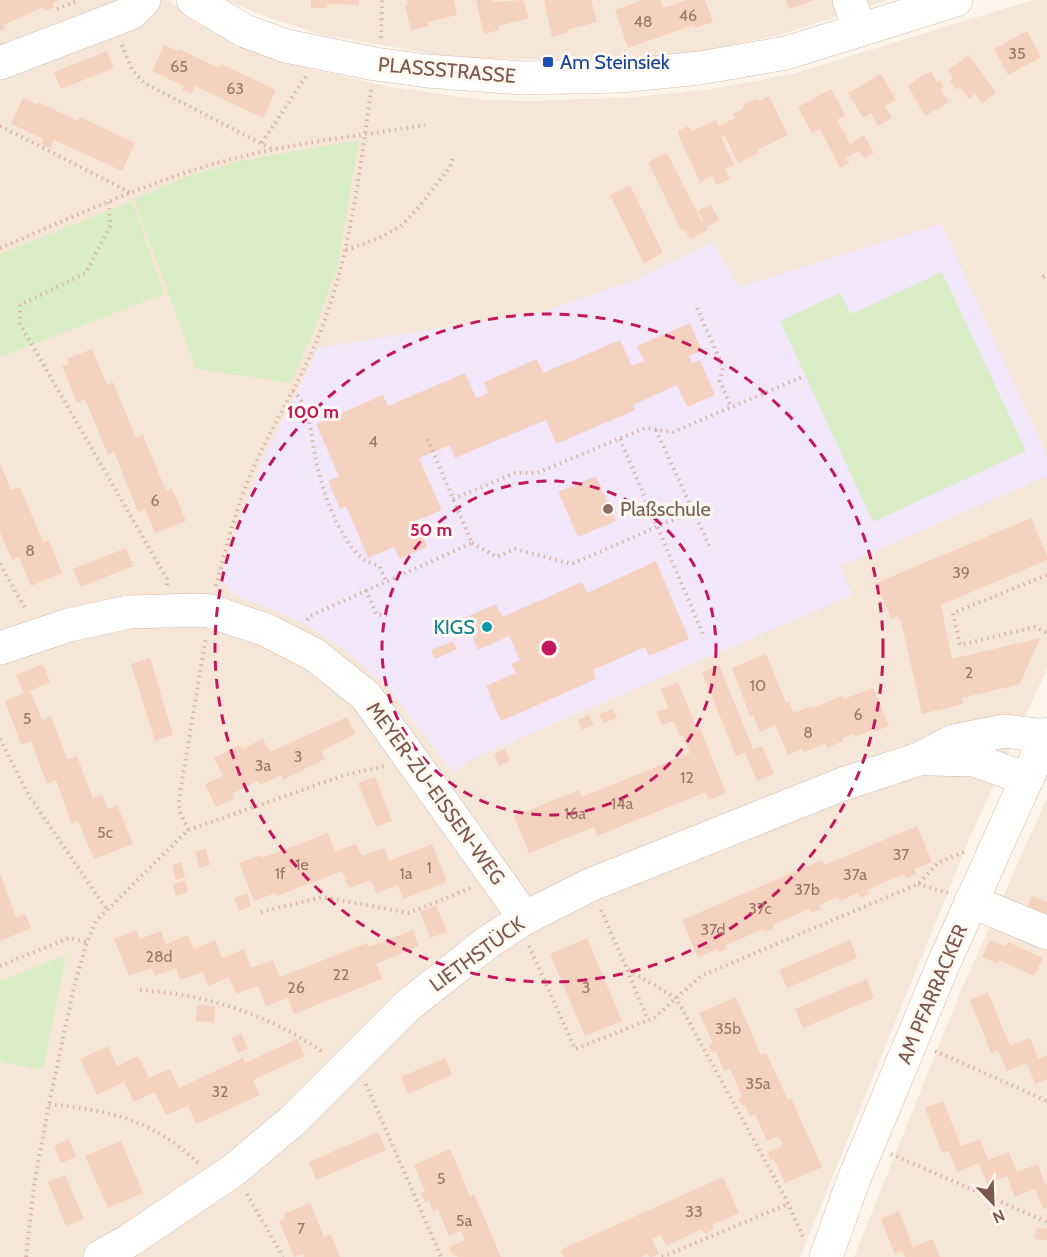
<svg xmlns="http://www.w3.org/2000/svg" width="1047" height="1257" font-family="Cabin,sans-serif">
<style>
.residential{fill:#f6e6d8}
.education{fill:#f2e6fb}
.green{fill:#d9edc6}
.building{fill:#f5d1c0}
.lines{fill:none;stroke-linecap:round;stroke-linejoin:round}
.minor-casing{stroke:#d2bbae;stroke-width:34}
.path{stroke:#dbb4a2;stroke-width:4;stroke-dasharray:1.5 4.5;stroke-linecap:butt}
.minor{stroke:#fff;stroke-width:33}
.ring{fill:none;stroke:#c2185b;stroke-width:3;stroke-dasharray:10 8}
.transit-dot{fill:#1a4fb4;stroke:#fff9f2;stroke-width:2}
.education-dot{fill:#8d6e63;stroke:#fff9f2;stroke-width:2}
.culture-dot{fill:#0f9aa8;stroke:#fff9f2;stroke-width:2}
.labels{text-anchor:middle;stroke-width:6;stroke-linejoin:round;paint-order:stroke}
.number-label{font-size:16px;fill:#9a7668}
.transit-label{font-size:20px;fill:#164399;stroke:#fff9f2;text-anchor:start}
.street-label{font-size:20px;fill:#7b584a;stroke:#fff9f2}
.education-label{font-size:20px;fill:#785e54;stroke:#fff9f2;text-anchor:start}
.culture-label{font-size:20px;fill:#0d838f;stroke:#fff9f2;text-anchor:end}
.centre{fill:#c2185b;stroke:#fff9f2;stroke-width:3}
.ring-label{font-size:18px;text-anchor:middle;font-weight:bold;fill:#c2185b;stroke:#fff9f2;stroke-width:6;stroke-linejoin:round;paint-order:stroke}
</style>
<rect width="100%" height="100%" fill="#fef5ea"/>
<g class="residential">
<path d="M 0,0 L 168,0 L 198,24 L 254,50 L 315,70 L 391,87 L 484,100 L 534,101 L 632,97 L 705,90 L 792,74 L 1033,0 L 1047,0 L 1047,669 L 973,830 L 800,1257 L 0,1257 Z"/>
<path d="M 226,0 L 888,0 L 780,35 L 696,52 L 616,61 L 456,58 L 323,35 L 266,17 Z"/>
<path d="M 1047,798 L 1047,1257 L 854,1257 L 960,993 Z"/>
</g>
<path class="education" d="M 941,224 L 1047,456 L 1047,476 L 840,566 L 852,595 L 467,761 L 453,773 L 387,686 L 342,648 L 296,619 L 232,594 L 222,579 L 232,542 L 262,462 L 300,387 L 318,348 L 543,312 L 635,280 L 712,242 L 739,287 Z"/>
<g class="green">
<path d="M 359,140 L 337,268 L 316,325 L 291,383 L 196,369 L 134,199 L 188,176 L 240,161 Z"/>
<path d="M 132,201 L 164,294 L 0,357 L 0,254 Z"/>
<path d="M 942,272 L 1026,451 L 873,522 L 780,321 L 840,293 L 851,314 Z"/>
<path d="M 66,955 L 43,1070 L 0,1062 L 0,981 Z"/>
</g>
<g class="building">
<path d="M 0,0 L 59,0 L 53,3 L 55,7 L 45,11 L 44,7 L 3,25 L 5,29 L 0,31 Z"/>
<path d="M 311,0 L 359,0 L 359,5 L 327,4 L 327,8 L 311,8 Z"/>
<path d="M 407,0 L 454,0 L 457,15 L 428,22 L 429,26 L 411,30 L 405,5 L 408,5 Z"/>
<path d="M 476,0 L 492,0 L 493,2 L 523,0 L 529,18 L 498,26 L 499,30 L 484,34 Z"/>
<path d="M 544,0 L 591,0 L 597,22 L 567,30 L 567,33 L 552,37 Z"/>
<path d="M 643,0 L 661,0 L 663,8 L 686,0 L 705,0 L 713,22 L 695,28 L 694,25 L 628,48 L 615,10 Z"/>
<path d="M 786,0 L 814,0 L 789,9 Z"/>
<path d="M 1027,31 L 1041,57 L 1008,75 L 994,49 Z"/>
<path d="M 164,45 L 178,51 L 179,49 L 219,68 L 221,64 L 276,90 L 263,118 L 195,86 L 191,94 L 182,90 L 184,86 L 152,71 Z"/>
<path d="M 107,51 L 114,68 L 61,89 L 54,72 Z"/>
<path d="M 969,55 L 996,93 L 982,103 L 975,94 L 969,99 L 960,87 L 957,90 L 950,81 L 953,78 L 948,70 Z"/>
<path d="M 931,72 L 937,82 L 940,80 L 944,87 L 940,89 L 949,102 L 925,116 L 908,86 L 923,75 Z"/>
<path d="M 881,74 L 896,100 L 885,106 L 892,118 L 878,126 L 871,113 L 863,118 L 848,93 Z"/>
<path d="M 831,89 L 845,115 L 837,120 L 850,144 L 864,135 L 874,153 L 864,159 L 859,151 L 846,158 L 849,163 L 840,168 L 820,129 L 812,133 L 798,107 Z"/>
<path d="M 769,96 L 788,135 L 757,150 L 759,153 L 738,163 L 725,136 L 721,137 L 734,165 L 725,169 L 730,179 L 716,185 L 712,176 L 700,182 L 679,137 L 678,131 L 688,126 L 692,131 L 716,120 L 719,126 L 735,118 L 733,114 L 743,109 L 744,104 L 755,99 L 760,101 Z"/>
<path d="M 23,98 L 37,105 L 38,102 L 78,121 L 80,117 L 135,143 L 122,171 L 54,140 L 50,148 L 41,144 L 43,139 L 11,124 Z"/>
<path d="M 667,153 L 702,222 L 703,221 L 698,211 L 711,205 L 719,220 L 706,227 L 708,230 L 690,239 L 685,230 L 682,232 L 648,162 Z"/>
<path d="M 630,185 L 663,253 L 644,263 L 610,195 Z"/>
<path d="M 690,323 L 702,351 L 689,356 L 692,363 L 700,360 L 715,395 L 687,407 L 677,385 L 633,405 L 635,410 L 556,444 L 546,420 L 455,458 L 450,445 L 419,458 L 442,510 L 416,521 L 427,547 L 399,559 L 394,547 L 368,558 L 346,506 L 340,509 L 328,481 L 339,476 L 316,424 L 383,395 L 388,406 L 465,373 L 476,398 L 488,393 L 484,382 L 537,359 L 543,373 L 620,340 L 632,366 L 644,361 L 637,346 Z"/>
<path d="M 92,349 L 107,385 L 113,382 L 136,438 L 143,435 L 166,491 L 172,488 L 186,521 L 155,533 L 145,509 L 138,512 L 114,452 L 108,455 L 85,399 L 77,403 L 62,366 L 69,364 L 67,359 Z"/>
<path d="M 0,464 L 11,490 L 20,487 L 43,542 L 49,540 L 62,573 L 31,586 L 19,557 L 12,560 L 0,532 Z"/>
<path d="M 596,476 L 616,521 L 578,537 L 558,492 Z"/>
<path d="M 1031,518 L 1047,556 L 1047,560 L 941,605 L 952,659 L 1040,638 L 1020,684 L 962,698 L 963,704 L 922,714 L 901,621 L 898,616 L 891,619 L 876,583 Z"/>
<path d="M 126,548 L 133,566 L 81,587 L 73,569 Z"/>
<path d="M 656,561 L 689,639 L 649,656 L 645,647 L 593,670 L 596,679 L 501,721 L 486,686 L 516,673 L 511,664 L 520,660 L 509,636 L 478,650 L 464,618 L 496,604 L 502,617 L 582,582 L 587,593 Z"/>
<path d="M 453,641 L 457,649 L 435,659 L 431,650 Z"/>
<path d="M 766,654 L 786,703 L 789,701 L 793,713 L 812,706 L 813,708 L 842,696 L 844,699 L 873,688 L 889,726 L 876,731 L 875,729 L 854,737 L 853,734 L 842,738 L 843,741 L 827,748 L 825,744 L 804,752 L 802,749 L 788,755 L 775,725 L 760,732 L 753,715 L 750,716 L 732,668 Z"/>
<path d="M 150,658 L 173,735 L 155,741 L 131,664 Z"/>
<path d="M 43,664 L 50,682 L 30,691 L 42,720 L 51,716 L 67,759 L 77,756 L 93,799 L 102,795 L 108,809 L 117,805 L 133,844 L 94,859 L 78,821 L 72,824 L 56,780 L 47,784 L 31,741 L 21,745 L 5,701 L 24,693 L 16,675 Z"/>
<path d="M 719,665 L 753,749 L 762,746 L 774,774 L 757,781 L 745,753 L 736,756 L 702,672 Z"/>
<path d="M 678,682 L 697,729 L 700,728 L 726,793 L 709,800 L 706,792 L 597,836 L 594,827 L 529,853 L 514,816 L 579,790 L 582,797 L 690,753 L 683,735 L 680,736 L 674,721 L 662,725 L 656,712 L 668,708 L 661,689 Z"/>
<path d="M 613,709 L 617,718 L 603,723 L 599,714 Z"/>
<path d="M 589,715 L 594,725 L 582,730 L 578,720 Z"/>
<path d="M 347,717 L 355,734 L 321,751 L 325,759 L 283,780 L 281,775 L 260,785 L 258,781 L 232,794 L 234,799 L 216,807 L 205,784 L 223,776 L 214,758 L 240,745 L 242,749 L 263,739 L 270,752 Z"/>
<path d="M 505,749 L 510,761 L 499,766 L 494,754 Z"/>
<path d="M 375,777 L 392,821 L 376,827 L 358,783 Z"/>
<path d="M 917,826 L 932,862 L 914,869 L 916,874 L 906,878 L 904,874 L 885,882 L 867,890 L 869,894 L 860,898 L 858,893 L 840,901 L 838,897 L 819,905 L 821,909 L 811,913 L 809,909 L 773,925 L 774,929 L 765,932 L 764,929 L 726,945 L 727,949 L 718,952 L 717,949 L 698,957 L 682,920 L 822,860 L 825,865 Z"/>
<path d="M 328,833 L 335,852 L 356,844 L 362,856 L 384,848 L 389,861 L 432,844 L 447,882 L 403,899 L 398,885 L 376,893 L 371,880 L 349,888 L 342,871 L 277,896 L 276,893 L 254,901 L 239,863 L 261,855 L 262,858 Z"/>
<path d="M 206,849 L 210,865 L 199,868 L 195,852 Z"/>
<path d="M 181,862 L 185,877 L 176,880 L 172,865 Z"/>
<path d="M 0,873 L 16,918 L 25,914 L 31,928 L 0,941 Z"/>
<path d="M 185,881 L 188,892 L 176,896 L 173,884 Z"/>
<path d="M 247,893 L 251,906 L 239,911 L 234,898 Z"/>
<path d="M 1032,896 L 1047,902 L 1047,922 L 1025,913 Z"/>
<path d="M 436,905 L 447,932 L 430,938 L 420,912 Z"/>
<path d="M 136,930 L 140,939 L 161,931 L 166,944 L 188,935 L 194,949 L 215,940 L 222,958 L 244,949 L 251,968 L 273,960 L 280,977 L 367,943 L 369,947 L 413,930 L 419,946 L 376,964 L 382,979 L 294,1014 L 288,998 L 266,1006 L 258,986 L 236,994 L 229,977 L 208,986 L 203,972 L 180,980 L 176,968 L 155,976 L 151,968 L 129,976 L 114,939 Z"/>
<path d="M 587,938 L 622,1021 L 585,1036 L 550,954 Z"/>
<path d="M 850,940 L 857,958 L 787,988 L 779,970 Z"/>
<path d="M 990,940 L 1005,946 L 1008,942 L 1043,958 L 1034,976 L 999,960 L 998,964 L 982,957 Z"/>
<path d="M 867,979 L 874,998 L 803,1028 L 795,1009 Z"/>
<path d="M 988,992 L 1010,1046 L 1030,1038 L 1038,1059 L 1047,1055 L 1047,1079 L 1035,1084 L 1027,1063 L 1007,1071 L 998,1050 L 991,1053 L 970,1000 Z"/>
<path d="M 736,997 L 761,1055 L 766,1053 L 788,1100 L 791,1098 L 822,1167 L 785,1183 L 774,1159 L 770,1160 L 767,1152 L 783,1146 L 779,1136 L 767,1141 L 755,1114 L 750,1116 L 745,1105 L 742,1106 L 738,1099 L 742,1097 L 730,1069 L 724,1071 L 716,1052 L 712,1053 L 709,1045 L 713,1043 L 699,1013 Z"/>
<path d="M 197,1005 L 215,1006 L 214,1022 L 196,1021 Z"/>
<path d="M 241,1033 L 248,1049 L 238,1053 L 231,1038 Z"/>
<path d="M 297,1039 L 305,1056 L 253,1080 L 260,1095 L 196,1124 L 188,1106 L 166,1115 L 155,1092 L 134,1102 L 124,1082 L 97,1095 L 80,1059 L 108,1046 L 117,1066 L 138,1056 L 149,1078 L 170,1069 L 179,1088 L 243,1058 L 245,1063 Z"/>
<path d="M 445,1058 L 452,1075 L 408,1094 L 401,1077 Z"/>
<path d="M 943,1101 L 961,1146 L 980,1139 L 988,1160 L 1009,1152 L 1017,1172 L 1038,1164 L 1045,1185 L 1047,1184 L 1047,1208 L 1043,1209 L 1035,1189 L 1015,1197 L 1007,1176 L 987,1184 L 979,1163 L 957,1172 L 949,1151 L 942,1153 L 925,1108 Z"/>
<path d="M 378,1132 L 386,1150 L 316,1180 L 309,1162 Z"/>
<path d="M 69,1139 L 76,1157 L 61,1163 L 54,1146 Z"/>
<path d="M 121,1141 L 143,1193 L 108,1208 L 85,1156 Z"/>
<path d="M 450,1149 L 470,1196 L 474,1194 L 501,1257 L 458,1257 L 457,1255 L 453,1256 L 449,1247 L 465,1240 L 461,1231 L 449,1236 L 438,1209 L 433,1211 L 429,1200 L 425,1202 L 421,1193 L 425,1191 L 414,1165 Z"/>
<path d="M 65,1175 L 84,1219 L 66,1226 L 48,1182 Z"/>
<path d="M 723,1177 L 739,1213 L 712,1225 L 714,1229 L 705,1234 L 702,1229 L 666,1246 L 661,1235 L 652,1239 L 659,1254 L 652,1257 L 650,1257 L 648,1254 L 641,1257 L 564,1257 L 560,1250 Z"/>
<path d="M 310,1203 L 324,1237 L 331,1234 L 340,1257 L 304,1257 L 303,1254 L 294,1257 L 279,1221 L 286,1218 L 284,1214 Z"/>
<path d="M 899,1211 L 913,1247 L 933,1239 L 940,1257 L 905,1257 L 902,1251 L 895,1254 L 881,1219 Z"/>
<path d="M 1036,1228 L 1047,1229 L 1047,1240 L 1035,1239 Z"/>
</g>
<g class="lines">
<defs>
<g id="minor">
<path d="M 193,0 L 245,31 L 286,46 L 375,64 L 427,71 L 522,78 L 621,76 L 700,68 L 786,53 L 956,0"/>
<path d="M 849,0 L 860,30"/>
<path d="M 0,63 L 131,13 L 144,0"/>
<path d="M 0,648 L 69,625 L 129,612 L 199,610 L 210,611 L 266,630 L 315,655 L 366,696 L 525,918"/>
<path d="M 930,759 L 974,760 L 1027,779"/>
<path d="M 971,901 L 1047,933"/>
<path d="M 100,1257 L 130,1240 L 234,1170 L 292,1121 L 406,1007 L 488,942 L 525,918 L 590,885 L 843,784 L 919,759 L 954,741 L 1004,731 L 1046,736"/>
<path d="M 826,1257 L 854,1179 L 943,965 L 1047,734"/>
</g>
</defs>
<use href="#minor" class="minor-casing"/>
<g class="path">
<path d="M 57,9 L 79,0"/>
<path d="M 381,38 L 382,0"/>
<path d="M 122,45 L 132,70 L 144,83 L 274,150"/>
<path d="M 0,126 L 131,193"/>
<path d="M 262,143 L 306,76"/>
<path d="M 109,202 L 110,226 L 86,273 L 20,305 L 20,324 L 167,579 L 167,585"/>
<path d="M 0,248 C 78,215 157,177 240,157 C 300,142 364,135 425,125"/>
<path d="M 346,250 L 377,239 L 401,226 L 418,208 L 450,167 L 454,155"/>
<path d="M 1043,277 L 1047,275"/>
<path d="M 697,308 L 723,367 L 720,381 L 731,407"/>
<path d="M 293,391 C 310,406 311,433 315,455 C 320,485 338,538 362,558 C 366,562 374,564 379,566 L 386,581"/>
<path d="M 656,430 L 710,548"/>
<path d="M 620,439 L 703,634"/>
<path d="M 453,499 L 515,473 L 537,473 L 645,428 L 673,432 L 802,377"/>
<path d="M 472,543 L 497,557 L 515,549 L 572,564 L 693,511"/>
<path d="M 0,564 L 26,610"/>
<path d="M 1047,575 L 953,613 L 960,645 L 1035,627 L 1047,633"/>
<path d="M 216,586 C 227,544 238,500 257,460 C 278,415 305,373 323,325 C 351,250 360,169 371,90"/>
<path d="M 366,590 L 377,615 L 387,615"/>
<path d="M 307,620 L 310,616 L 472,543 L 427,438"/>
<path d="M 0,739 L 28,794 L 107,910"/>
<path d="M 188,830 L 180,812 L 179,799 L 206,637"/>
<path d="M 918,884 L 948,893"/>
<path d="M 601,910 L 627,969 L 676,998 L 785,1197 L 804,1239"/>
<path d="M 261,912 L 323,897 L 409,913 L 471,888"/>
<path d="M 529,946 L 575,1049 L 654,1018 L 701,976 L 918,884 L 939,862 L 964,852"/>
<path d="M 0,966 L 69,938 L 87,942"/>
<path d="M 627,970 L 648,1020"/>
<path d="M 140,990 C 206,994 270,1015 324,1053"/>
<path d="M 935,1051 L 1047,1101"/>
<path d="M 366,1084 L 441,1257"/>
<path d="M 49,1104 C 110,1111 152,1119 198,1163"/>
<path d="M 891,1154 L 1047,1222"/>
<path d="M 247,1194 L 283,1257"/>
<path d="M 26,1257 L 34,1185 L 49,1104 L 74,987 L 87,942 L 96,921 L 188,830 L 345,775 L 385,766"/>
<path d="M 662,1257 L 788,1204"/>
</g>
<use href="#minor" class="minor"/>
</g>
<g class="ring">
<circle cx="549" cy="648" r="167"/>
<circle cx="549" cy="648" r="334"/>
</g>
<rect class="transit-dot" x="542" y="56" width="12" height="12" rx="3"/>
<circle class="education-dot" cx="608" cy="509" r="6"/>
<circle class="culture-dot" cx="487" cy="627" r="6"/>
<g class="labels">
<g class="number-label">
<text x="688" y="21">46</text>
<text x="643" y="27">48</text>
<text x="1017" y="59">35</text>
<text x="179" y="72">65</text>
<text x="235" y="94">63</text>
<text x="373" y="447">4</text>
<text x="155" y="506">6</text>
<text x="30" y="556">8</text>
<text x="961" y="578">39</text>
<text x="969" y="678">2</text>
<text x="758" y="691">10</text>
<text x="858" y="720">6</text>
<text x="27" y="724">5</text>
<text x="808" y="738">8</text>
<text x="298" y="762">3</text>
<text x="263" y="771">3a</text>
<text x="687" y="783">12</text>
<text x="622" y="809">14a</text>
<text x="575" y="819">16a</text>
<text x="105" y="838">5c</text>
<text x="901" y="860">37</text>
<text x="302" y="870">1e</text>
<text x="429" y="873">1</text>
<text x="280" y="879">1f</text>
<text x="406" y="879">1a</text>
<text x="855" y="880">37a</text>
<text x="807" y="895">37b</text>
<text x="760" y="914">37c</text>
<text x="713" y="935">37d</text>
<text x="159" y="962">28d</text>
<text x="341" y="980">22</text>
<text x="296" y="993">26</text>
<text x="586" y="993">3</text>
<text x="728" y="1034">35b</text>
<text x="758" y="1089">35a</text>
<text x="220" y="1097">32</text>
<text x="441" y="1184">5</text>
<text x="694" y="1217">33</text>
<text x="464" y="1226">5a</text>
<text x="301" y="1234">7</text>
</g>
<g class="transit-label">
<text x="560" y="69">Am Steinsiek</text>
</g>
<g class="street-label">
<text transform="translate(447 70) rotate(5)" y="7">PLASSSTRASSE</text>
<text transform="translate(436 793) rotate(54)" y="7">MEYER-ZU-EISSEN-WEG</text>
<text transform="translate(477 954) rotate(-36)" y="7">LIETHSTÜCK</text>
<text transform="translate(932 994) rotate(-67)" y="7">AM PFARRACKER</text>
</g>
<g class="education-label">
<text x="620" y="516">Plaßschule</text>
</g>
<g class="culture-label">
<text x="475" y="634">KIGS</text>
</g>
</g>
<circle cx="549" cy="648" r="9" class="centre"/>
<g class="ring-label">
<text x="313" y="418">100 m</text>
<text x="431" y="536">50 m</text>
</g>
<g transform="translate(993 1203) rotate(157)" stroke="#fff9f2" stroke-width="4.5" paint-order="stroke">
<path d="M0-4.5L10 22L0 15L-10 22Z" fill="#7b584a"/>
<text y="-9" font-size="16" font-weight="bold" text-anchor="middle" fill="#7b584a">N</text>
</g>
</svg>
